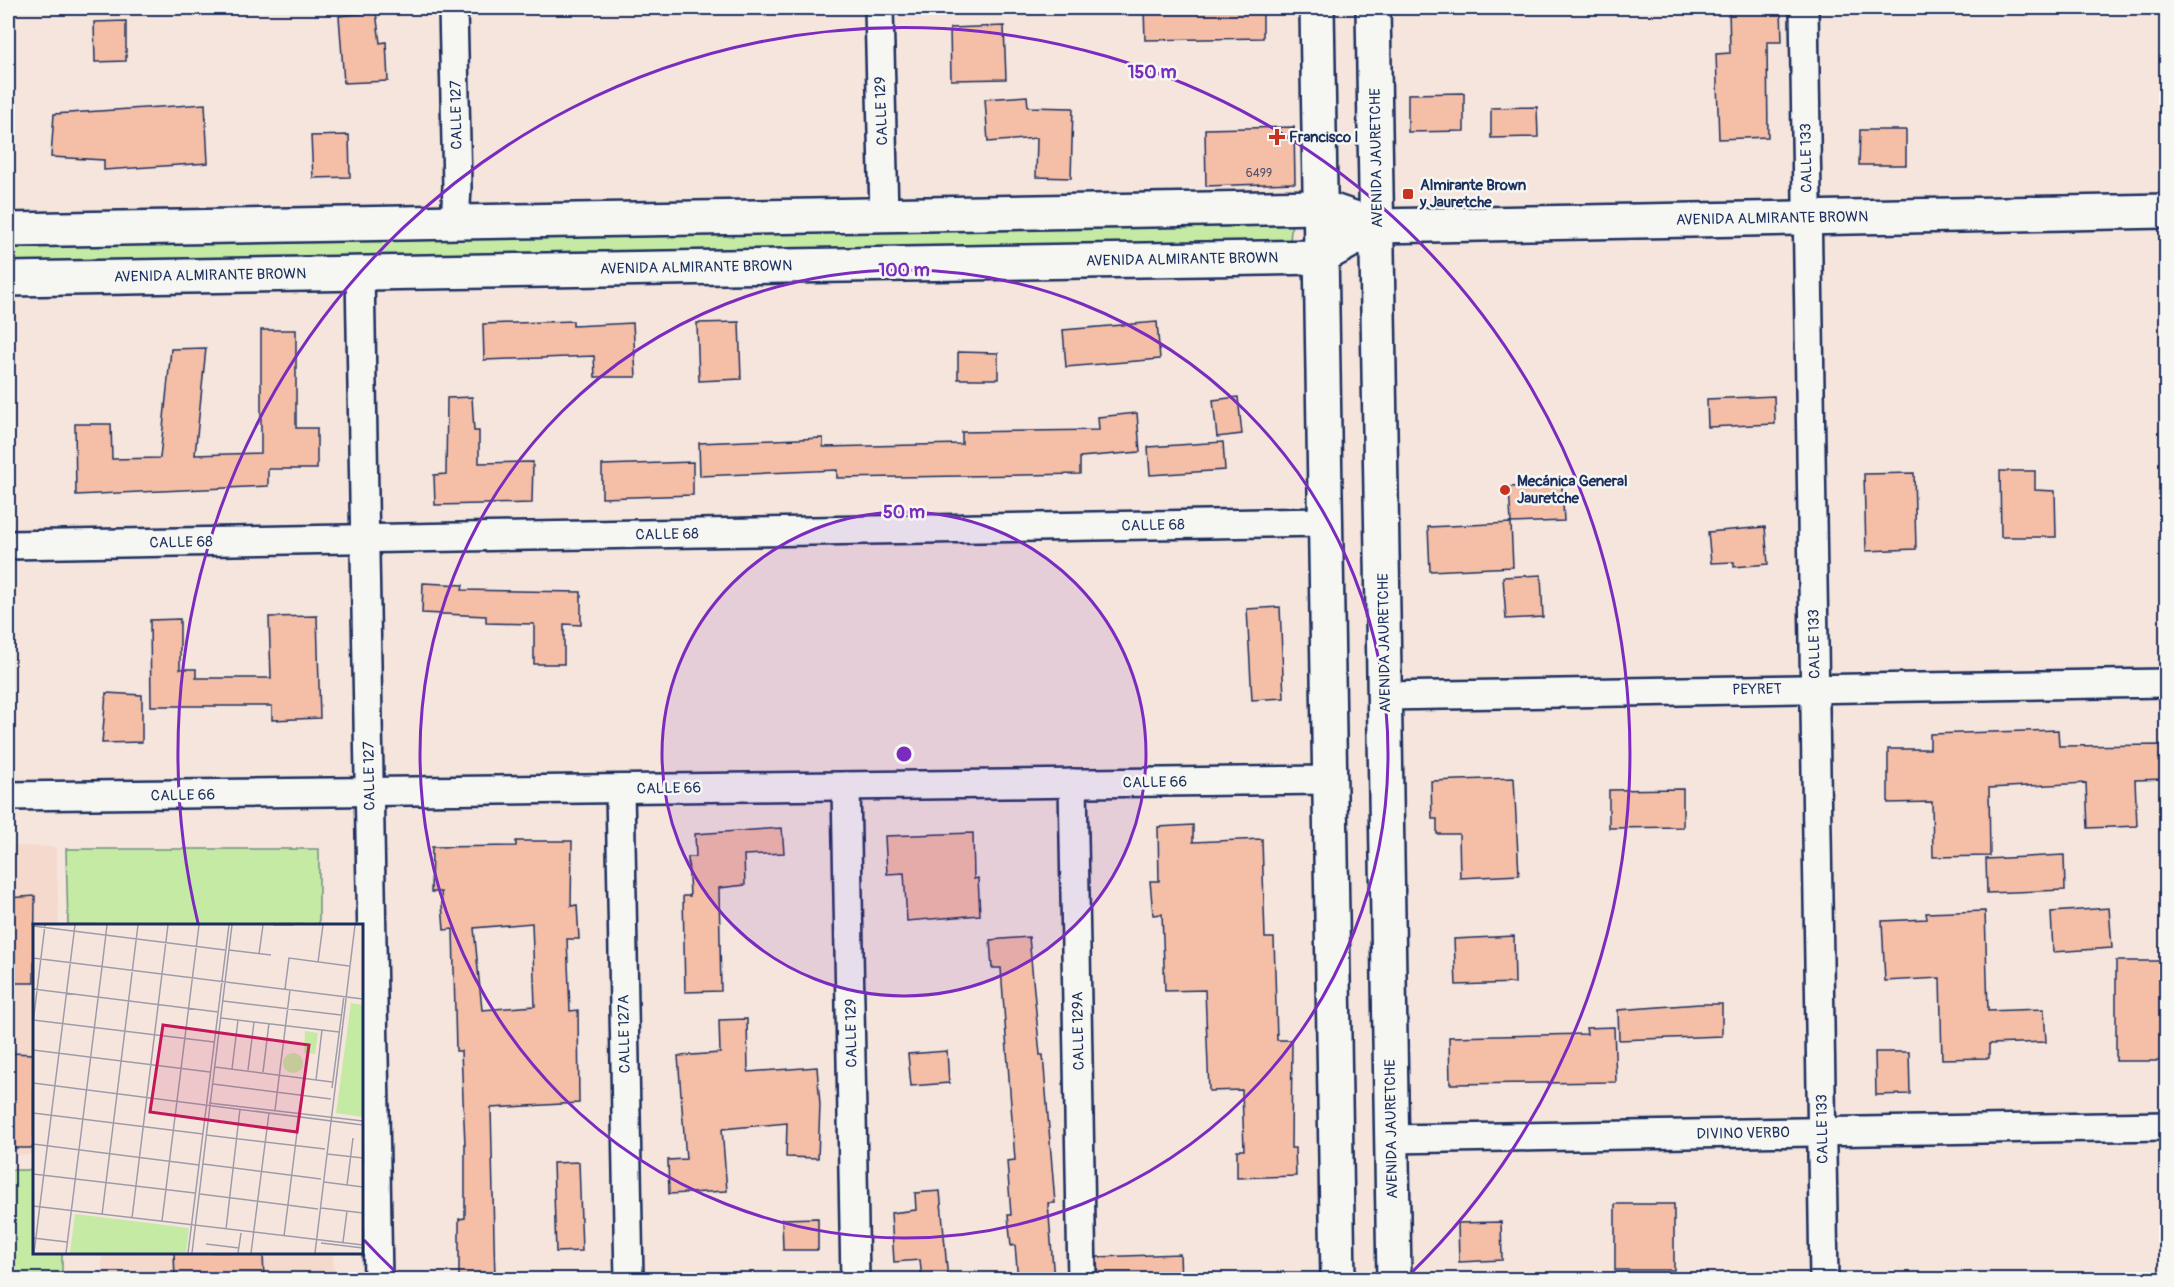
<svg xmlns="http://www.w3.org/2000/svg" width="2174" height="1287" font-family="Pangolin,sans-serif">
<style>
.built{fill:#f5d9cc}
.green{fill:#c5eaa4;stroke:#708c81;stroke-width:1.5}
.building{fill:#f4bea7;stroke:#1b2f5e;stroke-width:1.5;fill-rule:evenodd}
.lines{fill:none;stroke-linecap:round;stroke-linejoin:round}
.minor-casing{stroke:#1b2f5e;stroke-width:32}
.secondary-casing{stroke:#1b2f5e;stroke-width:38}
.primary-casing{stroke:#1b2f5e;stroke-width:38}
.minor{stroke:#f6f6f2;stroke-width:27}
.secondary{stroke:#f6f6f2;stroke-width:33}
.primary{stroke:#f6f6f2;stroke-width:33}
.ring{fill:none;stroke:#7b2cbf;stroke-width:3}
.poi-dot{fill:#c8321e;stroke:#f6f6f2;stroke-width:2}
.labels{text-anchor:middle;stroke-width:5;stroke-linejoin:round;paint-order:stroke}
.number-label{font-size:12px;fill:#515370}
.street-label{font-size:15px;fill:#1b2f5e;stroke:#f6f6f2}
.poi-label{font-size:15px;font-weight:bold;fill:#1b2f5e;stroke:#f6f6f2;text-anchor:start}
.inset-road{fill:none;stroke:#9e9caa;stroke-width:1.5}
.view{fill:#c2185b;fill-opacity:0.15;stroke:#c2185b;stroke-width:3}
.inset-edge{fill:none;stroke:#1b2f5e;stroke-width:3}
.centre{fill:#7b2cbf;stroke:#f6f6f2;stroke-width:3}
.ring-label{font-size:18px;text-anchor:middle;font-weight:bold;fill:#7b2cbf;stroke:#f6f6f2;stroke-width:5;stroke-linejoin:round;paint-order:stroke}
</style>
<rect width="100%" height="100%" fill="#f5e5dc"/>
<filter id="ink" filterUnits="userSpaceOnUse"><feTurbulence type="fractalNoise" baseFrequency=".0167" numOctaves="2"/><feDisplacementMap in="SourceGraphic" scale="12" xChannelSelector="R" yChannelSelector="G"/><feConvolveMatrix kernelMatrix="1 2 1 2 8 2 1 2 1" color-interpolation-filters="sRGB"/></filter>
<g filter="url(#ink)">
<g class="built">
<path d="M 8,846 L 56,847 L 59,925 L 34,926 L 34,1155 L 8,1155 Z"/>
<path d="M 102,1253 L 333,1253 L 334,1279 L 102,1279 Z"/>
</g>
<g class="green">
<path d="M 1292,220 L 1290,241 L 8,263 L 8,242 Z"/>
<path d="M 66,849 L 319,849 L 319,925 L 68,925 Z"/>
<path d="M 8,1170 L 34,1170 L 34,1252 L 62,1253 L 62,1279 L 8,1279 Z"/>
</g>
<g class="building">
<path d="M 1144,8 L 1263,8 L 1263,38 L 1145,40 Z"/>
<path d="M 1729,8 L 1781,8 L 1782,42 L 1767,42 L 1768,137 L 1719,139 L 1716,54 L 1730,53 Z"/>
<path d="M 376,12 L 380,43 L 386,42 L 388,81 L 344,83 L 339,16 Z"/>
<path d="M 126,21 L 126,61 L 95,62 L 94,22 Z"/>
<path d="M 1004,26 L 1006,79 L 951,80 L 950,28 Z"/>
<path d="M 1464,93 L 1464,131 L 1408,132 L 1408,94 Z"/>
<path d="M 1027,96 L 1028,107 L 1073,108 L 1071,178 L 1036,177 L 1037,138 L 988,142 L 985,99 Z"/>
<path d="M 205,104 L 208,163 L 104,170 L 104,160 L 51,157 L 54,114 Z"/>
<path d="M 1537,107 L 1538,137 L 1491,138 L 1491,108 Z"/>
<path d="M 1294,127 L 1295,183 L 1206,186 L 1205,129 Z"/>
<path d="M 1860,130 L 1906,130 L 1906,165 L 1859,165 Z"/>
<path d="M 349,135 L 350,177 L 313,178 L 311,136 Z"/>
<path d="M 573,321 L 573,326 L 633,323 L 636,377 L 595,377 L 594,356 L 484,360 L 483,324 Z"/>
<path d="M 739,322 L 741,379 L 699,381 L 697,323 Z"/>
<path d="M 1157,322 L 1160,359 L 1066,367 L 1063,330 Z"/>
<path d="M 261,330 L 296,330 L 296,428 L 317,428 L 317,469 L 268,469 L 268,486 L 76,495 L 75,424 L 111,424 L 112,459 L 160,458 L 171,349 L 206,348 L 195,455 L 261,453 Z"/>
<path d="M 958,352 L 998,353 L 998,379 L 958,379 Z"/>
<path d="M 1774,396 L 1775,424 L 1708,427 L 1707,399 Z"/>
<path d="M 472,397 L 474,431 L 479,431 L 479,463 L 533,462 L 532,503 L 435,505 L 434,475 L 446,474 L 447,398 Z"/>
<path d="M 1238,397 L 1242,434 L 1217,437 L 1213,400 Z"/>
<path d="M 1137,413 L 1140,452 L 1080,457 L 1080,474 L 837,478 L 837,470 L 700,476 L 699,443 L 823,438 L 823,447 L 962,444 L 962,432 L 1099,430 L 1098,417 Z"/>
<path d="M 1223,442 L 1225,470 L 1150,475 L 1148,447 Z"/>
<path d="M 693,462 L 693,495 L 602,498 L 602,465 Z"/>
<path d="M 2000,471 L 2035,471 L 2035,490 L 2055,491 L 2056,537 L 2001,537 Z"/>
<path d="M 1914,473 L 1916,549 L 1866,551 L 1864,474 Z"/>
<path d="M 1562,485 L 1564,521 L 1511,523 L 1509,487 Z"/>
<path d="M 1511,523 L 1513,567 L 1430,571 L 1428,527 Z"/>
<path d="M 1765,527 L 1768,564 L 1734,567 L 1734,562 L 1711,563 L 1708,532 Z"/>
<path d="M 1541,575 L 1543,617 L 1506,619 L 1503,577 Z"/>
<path d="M 423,583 L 463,585 L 462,590 L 581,592 L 581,625 L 564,624 L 564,664 L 534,664 L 534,624 L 486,623 L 486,616 L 422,613 Z"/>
<path d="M 1280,607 L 1284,698 L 1252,700 L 1247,609 Z"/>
<path d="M 317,616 L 320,718 L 272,720 L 272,706 L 151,706 L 150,620 L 180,619 L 180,669 L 196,669 L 196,678 L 271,678 L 269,617 Z"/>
<path d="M 106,693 L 142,695 L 142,742 L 102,743 Z"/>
<path d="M 2058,730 L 2059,746 L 2166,745 L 2166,779 L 2135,780 L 2137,826 L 2088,828 L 2086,783 L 1989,788 L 1990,856 L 1933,857 L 1932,802 L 1888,803 L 1888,749 L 1930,749 L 1930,734 Z"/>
<path d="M 1514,778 L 1519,875 L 1460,878 L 1459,834 L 1437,834 L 1437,819 L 1432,819 L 1431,781 Z"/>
<path d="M 1683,789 L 1683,827 L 1609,828 L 1609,790 Z"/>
<path d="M 1193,825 L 1193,842 L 1262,839 L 1265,938 L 1274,938 L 1277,1040 L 1292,1040 L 1291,1148 L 1295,1148 L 1296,1176 L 1237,1178 L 1237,1150 L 1244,1150 L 1242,1090 L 1209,1091 L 1205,990 L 1165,991 L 1162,914 L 1153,915 L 1150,881 L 1159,881 L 1158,827 Z"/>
<path d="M 782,828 L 784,853 L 744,855 L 745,885 L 719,888 L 721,991 L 685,992 L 683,896 L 690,896 L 688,857 L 696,857 L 695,834 Z"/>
<path d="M 973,833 L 974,879 L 978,878 L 980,915 L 907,921 L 904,873 L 887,874 L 885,836 Z"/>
<path d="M 516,841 L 572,841 L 571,906 L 577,905 L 579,939 L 567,939 L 570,1011 L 578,1010 L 579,1103 L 491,1108 L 495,1280 L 459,1280 L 459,1219 L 465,1218 L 465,1145 L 461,1051 L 456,1051 L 453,929 L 444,930 L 441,892 L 431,892 L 432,847 L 516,846 ZM 532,923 L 535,1006 L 482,1010 L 474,928 Z"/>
<path d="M 2064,855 L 2065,890 L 1987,893 L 1986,859 Z"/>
<path d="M 35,896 L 34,983 L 8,983 L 8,898 Z"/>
<path d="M 2109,908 L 2112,948 L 2053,952 L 2051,912 Z"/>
<path d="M 1985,911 L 1988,1011 L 2044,1009 L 2046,1042 L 1989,1044 L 1989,1058 L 1942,1059 L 1940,978 L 1885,981 L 1882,921 L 1927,919 L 1926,913 Z"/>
<path d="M 1514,936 L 1515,983 L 1456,985 L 1454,939 Z"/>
<path d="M 1029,937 L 1040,1055 L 1043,1055 L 1055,1203 L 1048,1203 L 1054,1280 L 1018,1280 L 1015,1245 L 1011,1246 L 1008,1215 L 1011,1215 L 1007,1161 L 1015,1160 L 1001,968 L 992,968 L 990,940 Z"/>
<rect x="2116" y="961" width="50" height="100"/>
<path d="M 1699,1004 L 1722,1004 L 1722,1036 L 1619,1040 L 1618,1010 Z"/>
<path d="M 747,1019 L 748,1072 L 817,1067 L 820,1105 L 818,1158 L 786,1157 L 787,1123 L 722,1129 L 727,1191 L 669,1194 L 668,1160 L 686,1159 L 678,1056 L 720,1053 L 719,1020 Z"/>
<path d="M 1614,1027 L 1616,1082 L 1450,1084 L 1449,1037 L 1587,1034 L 1586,1028 Z"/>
<path d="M 947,1051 L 949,1083 L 911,1086 L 908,1054 Z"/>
<path d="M 1875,1052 L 1909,1052 L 1910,1094 L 1876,1095 Z"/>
<path d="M 10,1053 L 34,1054 L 34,1148 L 8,1148 Z"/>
<path d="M 579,1162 L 582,1251 L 556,1252 L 553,1163 Z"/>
<path d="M 940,1191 L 948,1280 L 922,1280 L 920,1260 L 894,1262 L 891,1213 L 916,1210 L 915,1193 Z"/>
<rect x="1615" y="1204" width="59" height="66"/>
<path d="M 818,1218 L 818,1250 L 783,1250 L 782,1219 Z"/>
<path d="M 1501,1222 L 1502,1260 L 1459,1262 L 1458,1223 Z"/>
<path d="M 174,1252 L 263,1252 L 264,1280 L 175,1280 Z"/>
<path d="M 1180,1254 L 1181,1280 L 1098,1280 L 1097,1257 Z"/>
</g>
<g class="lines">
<defs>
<g id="minor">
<path d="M 453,8 L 457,187 L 455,223"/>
<path d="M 879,8 L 884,215"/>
<path d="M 1804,8 L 1824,1280"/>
<path d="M 360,273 L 378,1280"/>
<path d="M 8,545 L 1326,522"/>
<path d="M 1384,696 L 2166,683"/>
<path d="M 1073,783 L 1082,1280"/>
<path d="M 846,786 L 855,1280"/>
<path d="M 620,789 L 629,1280"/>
<path d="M 8,796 L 1330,780"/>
<path d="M 1391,1139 L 2166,1126"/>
</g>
<g id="secondary">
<path d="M 8,230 L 1321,207 L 1377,226 L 2166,211"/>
<path d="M 8,279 L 1321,257 L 1377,226"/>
</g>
<g id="primary">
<path d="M 1317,8 L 1338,1280"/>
<path d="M 1373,8 L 1394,1280"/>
</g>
</defs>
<use href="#minor" class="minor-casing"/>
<use href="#secondary" class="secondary-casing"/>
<use href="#primary" class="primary-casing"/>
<use href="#minor" class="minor"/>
<use href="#secondary" class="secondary"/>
<use href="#primary" class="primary"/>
</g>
</g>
<circle cx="904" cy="754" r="242" fill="#7b2cbf" fill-opacity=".12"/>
<g class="ring">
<circle cx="904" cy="754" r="242"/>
<circle cx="904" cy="754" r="484"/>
<path d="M400 1276A726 726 0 0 1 364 1240M198 923A726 726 0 1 1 1408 1276"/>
</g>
<g class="poi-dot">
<path d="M1274 128h6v6h6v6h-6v6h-6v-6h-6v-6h6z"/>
<rect x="1402" y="188" width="12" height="12" rx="3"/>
<circle cx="1505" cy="490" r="6"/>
</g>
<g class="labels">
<g class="number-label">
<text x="1259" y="177">6499</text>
</g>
<g class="street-label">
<text transform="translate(881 111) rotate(-92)" y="5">CALLE 129</text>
<text transform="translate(456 115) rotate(-91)" y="5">CALLE 127</text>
<text transform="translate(1376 158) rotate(-91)" y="5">AVENIDA JAURETCHE</text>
<text transform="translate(1806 158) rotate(-91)" y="5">CALLE 133</text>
<text transform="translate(1772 218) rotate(-1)" y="5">AVENIDA ALMIRANTE BROWN</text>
<text transform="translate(1182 259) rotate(-1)" y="5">AVENIDA ALMIRANTE BROWN</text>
<text transform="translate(696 267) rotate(-1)" y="5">AVENIDA ALMIRANTE BROWN</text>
<text transform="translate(210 275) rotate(-1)" y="5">AVENIDA ALMIRANTE BROWN</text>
<text transform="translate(1153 525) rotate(-1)" y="5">CALLE 68</text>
<text transform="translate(667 534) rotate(-1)" y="5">CALLE 68</text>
<text transform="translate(181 542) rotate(-1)" y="5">CALLE 68</text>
<text transform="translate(1384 643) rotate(-91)" y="5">AVENIDA JAURETCHE</text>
<text transform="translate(1814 644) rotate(-91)" y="5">CALLE 133</text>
<text transform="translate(1757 689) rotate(-1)" y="5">PEYRET</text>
<text transform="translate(369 776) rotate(-91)" y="5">CALLE 127</text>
<text transform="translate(1155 782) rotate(-1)" y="5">CALLE 66</text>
<text transform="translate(669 788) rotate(-1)" y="5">CALLE 66</text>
<text transform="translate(183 795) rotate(-1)" y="5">CALLE 66</text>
<text transform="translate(1078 1031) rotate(-91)" y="5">CALLE 129A</text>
<text transform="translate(851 1033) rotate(-91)" y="5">CALLE 129</text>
<text transform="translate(624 1034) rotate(-91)" y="5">CALLE 127A</text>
<text transform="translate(1391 1129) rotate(-91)" y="5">AVENIDA JAURETCHE</text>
<text transform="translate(1822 1129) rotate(-91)" y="5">CALLE 133</text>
<text transform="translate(1743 1133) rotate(-1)" y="5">DIVINO VERBO</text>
</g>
<g class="poi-label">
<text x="1289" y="142">Francisco I</text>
<text x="1420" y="190">Almirante Brown<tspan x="1420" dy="17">y Jauretche</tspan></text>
<text x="1517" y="486">Mecánica General<tspan x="1517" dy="17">Jauretche</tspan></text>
</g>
</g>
<g transform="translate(33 924)">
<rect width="330" height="330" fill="#f5e5dc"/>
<path d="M 318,79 L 330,81 L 330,193 L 303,189 ZM 272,107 L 285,109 L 282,130 L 271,129 ZM250 139a10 10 0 1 1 20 0a10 10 0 1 1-20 0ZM 42,290 L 156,304 L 153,329 L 37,329 Z" fill="#c5eaa4"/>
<path class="inset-road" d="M 240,1 L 261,1M 0,2 L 192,26M 196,26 L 238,31M 226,30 L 230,1M 0,34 L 330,75M 285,38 L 290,1M 69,43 L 74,1M 0,65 L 185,88M 252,65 L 256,34 L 316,42M 190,77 L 308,91M 188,94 L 306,108M 0,96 L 181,118M 0,99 L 12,1M 0,126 L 177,148M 182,143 L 299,158M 199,145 L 205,96M 215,146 L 221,98M 230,148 L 236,99M 283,156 L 289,106M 0,159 L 330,201M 180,160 L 298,175M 299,164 L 311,72M 176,179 L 330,197M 242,186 L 257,66M 0,189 L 170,210M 173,211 L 292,225M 0,220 L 166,241M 294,230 L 330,234M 170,240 L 288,255M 0,250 L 162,269M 291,258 L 330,263M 314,261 L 320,214M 167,270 L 285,285M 0,282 L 330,321M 288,284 L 330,289M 69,291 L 105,1M 99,294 L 135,1M 129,297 L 166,1M 193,305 L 207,185M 251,312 L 266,193M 0,314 L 34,318M 310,318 L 314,287M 288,319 L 330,324M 173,320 L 206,324M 1,329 L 42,1M 33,329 L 69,43M 155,329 L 196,1M 159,329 L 199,1M 205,329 L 208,309M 218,329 L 236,189M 282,329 L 322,1"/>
<path class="view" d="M 130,101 L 276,121 L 264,208 L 117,188 Z"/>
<rect width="330" height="330" class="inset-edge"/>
</g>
<circle cx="904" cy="754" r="9" class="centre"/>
<g class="ring-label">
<text x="1152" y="78">150 m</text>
<text x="904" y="276">100 m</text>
<text x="904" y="518">50 m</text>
</g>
<rect width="2174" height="1287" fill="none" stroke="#f6f6f2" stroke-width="30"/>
<rect x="15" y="15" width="2144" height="1257" fill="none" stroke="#1b2f5e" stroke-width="2" filter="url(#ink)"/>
</svg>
